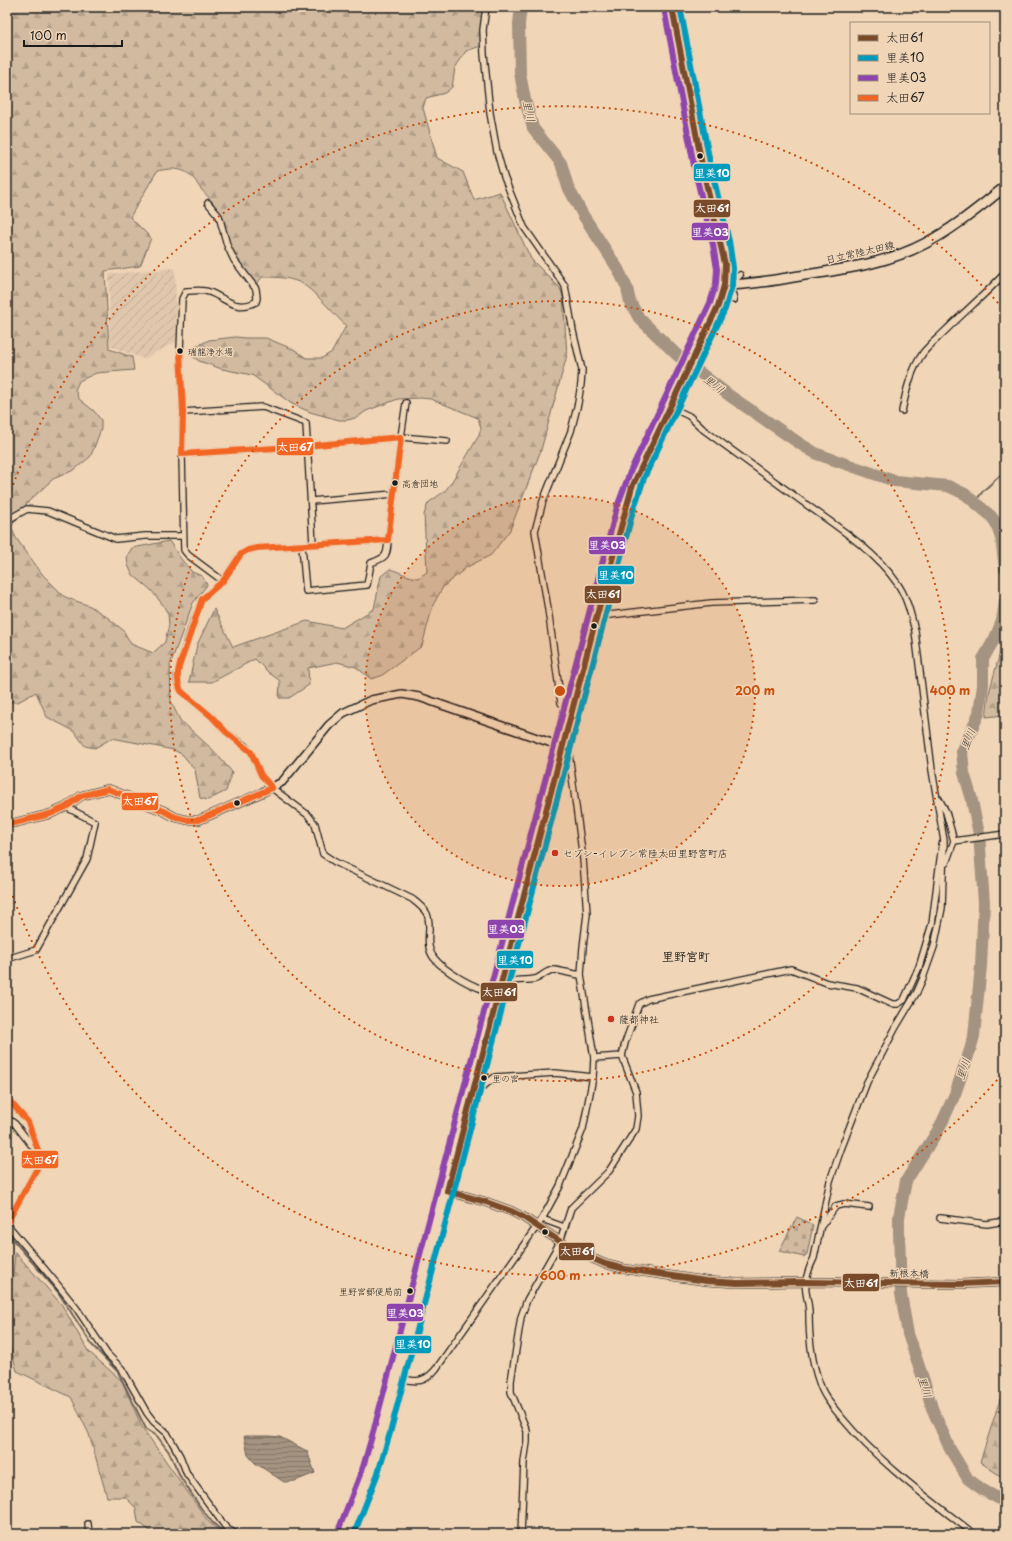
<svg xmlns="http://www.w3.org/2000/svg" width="1012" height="1541" font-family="'Playpen Sans','Klee One',sans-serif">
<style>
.industrial{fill:url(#industrial-furrows)}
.forest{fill:url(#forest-firs);stroke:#766b5e}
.cemetery{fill:url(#cemetery-stones);stroke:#766b5e}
.water{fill:url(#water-rules);stroke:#6e6358}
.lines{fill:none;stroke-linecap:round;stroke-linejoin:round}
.stream{stroke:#6e6358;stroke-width:2}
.river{stroke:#a49380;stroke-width:12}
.minor-casing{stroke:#1c1c1c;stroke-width:8}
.tertiary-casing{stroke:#1c1c1c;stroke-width:10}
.primary-casing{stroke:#1c1c1c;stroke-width:12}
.trunk-casing{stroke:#1c1c1c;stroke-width:12}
.minor{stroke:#f0d5b7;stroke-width:5.5}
.tertiary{stroke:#f0d5b7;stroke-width:7}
.primary{stroke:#f0d5b7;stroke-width:9}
.trunk{stroke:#f0d5b7;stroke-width:9}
.bus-1-casing{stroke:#f0d5b7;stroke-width:9}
.bus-2-casing{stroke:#f0d5b7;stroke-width:9}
.bus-3-casing{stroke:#f0d5b7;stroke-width:9}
.bus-4-casing{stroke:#f0d5b7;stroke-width:9}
.bus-1{stroke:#7a4b2a;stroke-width:6}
.bus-2{stroke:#039bbc;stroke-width:6}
.bus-3{stroke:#8e44ad;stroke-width:6}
.bus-4{stroke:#f26522;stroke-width:6}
.ring{fill:none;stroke:#c9500e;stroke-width:2;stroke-dasharray:2 4}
.bus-dot{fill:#1c1c1c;stroke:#f0d5b7;stroke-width:1.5}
.poi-dot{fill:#c8321e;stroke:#f0d5b7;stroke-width:1.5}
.labels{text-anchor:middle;stroke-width:3;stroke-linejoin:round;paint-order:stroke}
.bus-label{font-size:9px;fill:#1c1c1c;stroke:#f0d5b7;text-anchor:start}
.street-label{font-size:10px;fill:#1c1c1c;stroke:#f0d5b7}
.poi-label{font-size:10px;fill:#1c1c1c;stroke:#f0d5b7;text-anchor:start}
.water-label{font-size:11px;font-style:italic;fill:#4c463f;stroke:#f0d5b7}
.quarter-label{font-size:12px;font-weight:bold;fill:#1c1c1c;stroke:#f0d5b7}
.centre{fill:#c9500e;stroke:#f0d5b7;stroke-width:2}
.ring-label{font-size:12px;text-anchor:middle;font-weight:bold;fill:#c9500e;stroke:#f0d5b7;stroke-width:3;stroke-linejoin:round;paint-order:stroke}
.line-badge{stroke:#f0d5b7;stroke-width:1.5}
.badge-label{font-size:11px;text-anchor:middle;font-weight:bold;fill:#fff}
</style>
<defs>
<pattern id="industrial-furrows" width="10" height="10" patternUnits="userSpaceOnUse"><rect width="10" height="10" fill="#e0c7ac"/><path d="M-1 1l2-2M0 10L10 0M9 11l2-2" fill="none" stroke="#c0aa93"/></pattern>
<pattern id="forest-firs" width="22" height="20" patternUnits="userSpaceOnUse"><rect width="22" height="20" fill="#d1baa0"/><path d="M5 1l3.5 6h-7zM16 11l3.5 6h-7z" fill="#b39f89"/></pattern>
<pattern id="cemetery-stones" width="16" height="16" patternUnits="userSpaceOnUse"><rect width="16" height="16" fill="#d1baa0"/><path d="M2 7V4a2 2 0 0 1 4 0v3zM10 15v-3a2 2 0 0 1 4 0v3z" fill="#b39f89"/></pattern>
<pattern id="water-rules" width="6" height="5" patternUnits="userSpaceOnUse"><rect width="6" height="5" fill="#a49380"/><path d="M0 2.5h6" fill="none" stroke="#857768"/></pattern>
</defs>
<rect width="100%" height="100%" fill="#f0d5b7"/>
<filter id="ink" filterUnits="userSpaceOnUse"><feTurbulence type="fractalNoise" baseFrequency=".025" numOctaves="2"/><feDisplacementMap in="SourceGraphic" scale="8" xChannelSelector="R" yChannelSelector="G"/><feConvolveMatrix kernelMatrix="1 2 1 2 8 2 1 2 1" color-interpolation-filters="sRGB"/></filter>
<g filter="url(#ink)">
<path class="industrial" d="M 175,268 L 177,341 L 144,359 L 110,346 L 109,274 Z"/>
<g class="forest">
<path d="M 7,7 L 484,7 L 484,45 L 466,51 L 455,68 L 452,87 L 445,93 L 426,98 L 423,108 L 437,158 L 463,172 L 474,200 L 500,192 L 531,259 L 560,288 L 563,296 L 567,355 L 541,450 L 510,530 L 491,555 L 467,567 L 443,587 L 433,605 L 422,646 L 381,676 L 371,679 L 356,667 L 337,662 L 308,668 L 309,685 L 289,698 L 279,698 L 280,681 L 268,672 L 255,659 L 212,682 L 189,682 L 197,645 L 214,609 L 233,647 L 307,621 L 342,628 L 374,609 L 381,576 L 390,569 C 400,572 408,577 418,578 L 427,572 L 424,515 L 428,503 L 445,491 L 451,483 L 478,437 L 481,428 L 478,418 L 431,399 L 421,398 L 398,399 L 366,411 L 358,417 L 348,420 L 339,420 L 310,412 L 292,404 L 252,375 L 222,369 L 199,361 L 191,355 L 193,348 L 209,340 L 236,337 L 245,338 L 266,338 L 295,350 L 306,358 L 322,358 L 332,352 L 346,326 C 336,316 311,287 299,282 C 286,277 275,277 262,277 L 256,285 L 246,283 C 234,266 229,246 222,226 C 220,218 218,210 213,203 C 210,198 205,194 201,189 C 198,186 197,182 194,179 C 185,167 170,168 157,171 L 130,217 L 151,238 L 140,266 L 105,271 L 109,349 L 132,357 L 134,370 L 96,373 L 79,381 L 75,390 L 79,399 L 94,411 L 101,420 L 101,429 L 94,448 L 90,457 L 74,470 L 53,479 L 29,501 L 11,527 L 16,538 L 43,575 L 65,597 L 90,606 L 107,617 L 123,630 L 131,644 L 153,653 L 165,642 L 169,624 L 168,614 L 163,605 L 151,590 L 132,574 L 128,565 L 127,556 L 132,548 L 169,541 L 181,559 L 192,572 L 202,576 L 207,585 L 193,603 L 170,665 L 171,702 L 180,720 L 213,750 L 232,772 L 226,791 L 208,800 L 200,798 L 195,770 L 183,755 L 174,750 L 112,738 L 95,748 L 85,746 L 74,731 L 47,717 L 36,692 L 18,702 L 7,702 Z"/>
<path d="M 1005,634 L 1005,715 L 986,717 L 989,693 Z"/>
<path d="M 15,1252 L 62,1305 L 88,1351 L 122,1381 L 142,1427 L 208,1521 L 222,1534 L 206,1534 L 204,1531 L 181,1527 L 176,1534 L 152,1534 L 152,1532 L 138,1522 L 136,1508 L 125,1497 L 107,1497 L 89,1434 L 71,1397 L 17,1371 L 7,1336 L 7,1295 L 13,1276 Z"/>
<path d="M 1005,1384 L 1005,1479 L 980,1462 Z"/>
</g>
<path class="cemetery" d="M 797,1217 L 813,1225 L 807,1254 L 804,1257 L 779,1251 Z"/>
<path class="water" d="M 244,1436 L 270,1436 L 280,1437 L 307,1451 L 315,1473 L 295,1481 L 284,1482 L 255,1463 L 248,1455 Z"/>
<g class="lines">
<g class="stream">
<path d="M 975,502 L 983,491 L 1005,471"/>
<path d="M 8,1234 L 58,1292 L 92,1345 L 118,1372 L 146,1429 L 157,1436 L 169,1452 L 181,1478 L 201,1508 L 212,1522 L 225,1534"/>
</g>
<g class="river">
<path d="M 521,7 L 519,24 L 520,73 L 525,100 L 533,128 L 561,163 L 568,187 L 583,215 L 618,269 L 627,288 L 630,302 L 639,318 L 677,355 L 730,396 L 802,445 L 817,454 L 895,481 L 948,486 L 965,494 L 991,516 L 996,523 L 1001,538 L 1005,569"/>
<path d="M 1005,601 L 1002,621 L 995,638 L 983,659 L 983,685 L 979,713 L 962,752 L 964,773 L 971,796 L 979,834 L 984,903 L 981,966 L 974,1036 L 970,1050 L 955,1094 L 940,1127 L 906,1181 L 899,1217 L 899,1232 L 901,1294 L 908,1334 L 925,1384 L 932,1408 L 950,1449 L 968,1479 L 983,1490 L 1005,1502"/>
</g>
<defs>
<g id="minor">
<path d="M 486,7 L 483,30 L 484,54 L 490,113 L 497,152 L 504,177 L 524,227 L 565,286 L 573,331 L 582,370 L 581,384 L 578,403 L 571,431 L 543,501 L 535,531 L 548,609 L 561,703 L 572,711"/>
<path d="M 208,203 L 219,216 L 227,245 L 234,260 L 256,289 L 257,298 L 256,302 C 235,312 226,298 209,292 C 202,289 194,291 186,291 L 182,299 L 180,351 L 183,412 L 182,454 L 306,446 L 401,437 L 388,540 L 257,548 L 248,550 L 241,554 L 223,581 L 202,599 L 191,629 L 179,667 L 177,676 L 178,685 L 181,691 L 212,717 L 226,732 L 245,746 L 251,752 L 261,775 L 272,788 L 308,815 L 315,824 L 323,854 L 335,862 L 412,899 C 417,903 424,908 427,914 C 433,928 423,944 434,958 C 444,971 476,990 492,991 C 499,991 504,985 510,982 C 518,979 527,981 535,979 C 541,978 546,970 554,970 C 563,971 572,974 581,975"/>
<path d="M 737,278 L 740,275"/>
<path d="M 733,295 L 734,300"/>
<path d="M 406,403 L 401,437 L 447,441"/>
<path d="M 670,407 L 689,416 L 704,430 C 738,455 773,480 807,505 C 838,527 876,552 897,583 C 907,597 911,615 915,631 L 932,770 L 944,841 L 942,908 L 934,947 L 923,978 L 917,992 L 896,1027 L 867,1082 L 841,1149 L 830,1181 L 814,1258 C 809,1268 804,1280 806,1292 C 807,1300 809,1306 809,1313 C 809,1337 811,1360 819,1382 C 823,1396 833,1407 842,1418 C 879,1463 928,1498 974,1534"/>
<path d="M 902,411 C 906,391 911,370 923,353 C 929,345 938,338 945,331 C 965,311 986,294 1005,273"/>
<path d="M 183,412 L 263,407 L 306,423 L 313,544"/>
<path d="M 182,454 L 184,550 L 188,555 L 223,581"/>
<path d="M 311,501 L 394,494"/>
<path d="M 7,523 L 11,518 L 27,509 L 48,511 L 116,539 L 145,536 L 183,536"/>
<path d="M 302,546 L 306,591 L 367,585 L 371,563 C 387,557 387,556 388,540"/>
<path d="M 597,615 L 601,616 L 711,603 L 815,600"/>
<path d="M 939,799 L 946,812 L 954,841 L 946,863"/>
<path d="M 954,841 L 1005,834"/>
<path d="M 7,959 L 36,950 L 87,859 L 95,822 L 66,807"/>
<path d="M 594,1058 L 622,1056 L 625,1043 L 639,1004 L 648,999 L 791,969 L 827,983 L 857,988 L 892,1004 L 898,1004 L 904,1000 L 919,967 L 932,924 L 942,844"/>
<path d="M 471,1096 L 495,1077 L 555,1073 L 593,1077"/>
<path d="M 7,1098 L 28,1122 L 40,1156 L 40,1163 L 7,1223"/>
<path d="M 7,1118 L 15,1124 L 36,1151"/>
<path d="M 940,1218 L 987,1224 L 1005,1221"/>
<path d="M 542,1219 L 564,1227"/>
<path d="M 7,1224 L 57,1284 L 77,1309 L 107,1354 L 122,1369 L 147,1413 L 154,1422 L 167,1433 L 180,1456 L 187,1474 L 227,1529 L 236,1534"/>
<path d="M 822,1225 L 836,1206 L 844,1204 L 869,1207"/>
<path d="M 7,1258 L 7,1271"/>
<path d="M 396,1378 C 415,1381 423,1385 436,1369 L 542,1219 L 560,1186 L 583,1129 L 593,1077 L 594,1058 L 581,975 L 583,947 L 587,914 L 583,859 L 569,754 L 567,749 L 563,747"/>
<path d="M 88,1524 L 89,1534"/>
<path d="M 521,1534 L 524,1462 L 527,1442 L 527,1431 L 511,1392 L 511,1381 L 521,1317 L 527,1300 L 560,1242 L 571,1208 L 609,1171 L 636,1129 L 638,1116 L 636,1092 L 622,1056"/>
</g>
<g id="tertiary">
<path d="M 7,823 L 14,823 L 50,814 L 66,807 L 81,796 L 108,789 L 164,811 L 175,817 L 187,820 L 199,820 L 261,793 L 282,782 L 329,725 L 343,713 L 371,700 L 402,694 L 419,697 L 563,747"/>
<path d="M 447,1191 L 486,1202 L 511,1211 L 523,1217 L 573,1250 L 605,1264 L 625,1269 L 706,1281 L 737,1283 L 807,1282 L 960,1284 L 1005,1282"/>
</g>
<path id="primary" d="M 724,285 C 750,285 775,280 800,276 C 842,269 887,264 926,243 C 955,228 979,207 1005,187"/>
<path id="trunk" d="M 345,1534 L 371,1470 L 382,1431 L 625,509 L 637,475 L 718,306 L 724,285 L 725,269 L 721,243 L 703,170 L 672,7"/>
</defs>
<use href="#minor" class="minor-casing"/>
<use href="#tertiary" class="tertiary-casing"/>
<use href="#primary" class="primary-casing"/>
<use href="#trunk" class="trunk-casing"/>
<use href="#minor" class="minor"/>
<use href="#tertiary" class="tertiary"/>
<use href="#primary" class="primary"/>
<use href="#trunk" class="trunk"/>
<defs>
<g id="bus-1">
<path d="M 447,1191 L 597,615 L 632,487 L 718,306 L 724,285 L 725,264 L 703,170 L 672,7"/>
<path d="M 447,1191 L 486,1202 L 511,1211 L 523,1217 L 573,1250 L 605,1264 L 625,1269 L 706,1281 L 737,1283 L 807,1282 L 960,1284 L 1005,1282"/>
</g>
<path id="bus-2" d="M 354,1534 L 378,1473 L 390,1433 L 633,511 L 644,478 L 725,309 L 732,286 L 733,268 L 729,241 L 711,168 L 680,7"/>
<path id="bus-3" d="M 338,1531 L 363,1467 L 374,1429 L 617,507 L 630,472 L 710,303 L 716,284 L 717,269 L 713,245 L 695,171 L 664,8"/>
<g id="bus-4">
<path d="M 180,351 L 183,412 L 182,454 L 306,446 L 401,437 L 388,540 L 257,548 L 248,550 L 241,554 L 223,581 L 202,599 L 179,667 C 177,676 177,683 181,691 L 212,717 L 226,732 L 251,752 L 261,775 L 272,788"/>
<path d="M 7,823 L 14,823 L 50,814 L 66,807 L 81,796 L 108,789 L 164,811 L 175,817 L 187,820 L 199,820 L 272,788"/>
<path d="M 7,1098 L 28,1122 L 40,1156 L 40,1163 L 7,1223"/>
</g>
</defs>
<use href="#bus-1" class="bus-1-casing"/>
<use href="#bus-2" class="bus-2-casing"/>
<use href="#bus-3" class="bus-3-casing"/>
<use href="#bus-4" class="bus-4-casing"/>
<use href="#bus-1" class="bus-1"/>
<use href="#bus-2" class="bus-2"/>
<use href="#bus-3" class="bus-3"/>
<use href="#bus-4" class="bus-4"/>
</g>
</g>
<circle cx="560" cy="691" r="195" fill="#c9500e" fill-opacity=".12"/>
<g class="ring">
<circle cx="560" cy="691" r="195"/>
<circle cx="560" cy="691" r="390"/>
<path d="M1005 1071A585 585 0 0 1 9 886M9 496A585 585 0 0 1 1005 311"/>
</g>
<g class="bus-dot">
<circle cx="700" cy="156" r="3.5"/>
<circle cx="180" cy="351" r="3.5"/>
<circle cx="395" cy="483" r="3.5"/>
<circle cx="594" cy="626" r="3.5"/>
<circle cx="237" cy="803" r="3.5"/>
<circle cx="484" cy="1078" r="3.5"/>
<circle cx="545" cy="1232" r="3.5"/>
<circle cx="410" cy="1291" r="3.5"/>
</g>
<g class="poi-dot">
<circle cx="555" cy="853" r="4"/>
<circle cx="611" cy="1019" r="4"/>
</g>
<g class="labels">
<g class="bus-label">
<text x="188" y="355">瑞龍浄水場</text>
<text x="402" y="487">高倉団地</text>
<text x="492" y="1082">里の宮</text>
<text x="402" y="1295" text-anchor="end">里野宮郵便局前</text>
</g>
<g class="street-label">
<text transform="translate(860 252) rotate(-13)" y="4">日立常陸太田線</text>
<text transform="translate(909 1273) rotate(1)" y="4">新根本橋</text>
</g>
<g class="poi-label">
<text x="563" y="857">セブン-イレブン常陸太田里野宮町店</text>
<text x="619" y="1023">薩都神社</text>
</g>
<g class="water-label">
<text transform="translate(529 111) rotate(77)" y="4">里川</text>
<text transform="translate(714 384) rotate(38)" y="4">里川</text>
<text transform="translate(968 739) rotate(-69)" y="4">里川</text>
<text transform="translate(963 1069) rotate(-72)" y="4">里川</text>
<text transform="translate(925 1387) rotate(72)" y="4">里川</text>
</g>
<g class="quarter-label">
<text x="686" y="961">里野宮町</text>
</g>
</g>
<circle cx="560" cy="691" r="6" class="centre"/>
<g class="ring-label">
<text x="755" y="695">200 m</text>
<text x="950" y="695">400 m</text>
<text x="560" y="1280">600 m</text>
</g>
<g class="line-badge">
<rect x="693" y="163" width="38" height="19" rx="4" fill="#039bbc"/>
<rect x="693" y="199" width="38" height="19" rx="4" fill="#7a4b2a"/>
<rect x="691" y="222" width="38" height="19" rx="4" fill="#8e44ad"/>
<rect x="276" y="437" width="38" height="19" rx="4" fill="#f26522"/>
<rect x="588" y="536" width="38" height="19" rx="4" fill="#8e44ad"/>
<rect x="597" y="565" width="38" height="20" rx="4" fill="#039bbc"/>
<rect x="584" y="585" width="38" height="19" rx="4" fill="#7a4b2a"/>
<rect x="121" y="792" width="38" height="19" rx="4" fill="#f26522"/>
<rect x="487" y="919" width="38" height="20" rx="4" fill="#8e44ad"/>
<rect x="496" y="950" width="38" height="19" rx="4" fill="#039bbc"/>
<rect x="480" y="982" width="38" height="20" rx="4" fill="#7a4b2a"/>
<rect x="21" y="1150" width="38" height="19" rx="4" fill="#f26522"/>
<rect x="558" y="1242" width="37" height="19" rx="4" fill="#7a4b2a"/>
<rect x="842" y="1273" width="38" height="19" rx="4" fill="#7a4b2a"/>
<rect x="386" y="1303" width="38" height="19" rx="4" fill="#8e44ad"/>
<rect x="394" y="1335" width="38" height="19" rx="4" fill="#039bbc"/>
</g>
<g class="badge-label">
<text x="712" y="177">里美10</text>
<text x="712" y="212">太田61</text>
<text x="710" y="236">里美03</text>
<text x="295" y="451">太田67</text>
<text x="607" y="549">里美03</text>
<text x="616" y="579">里美10</text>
<text x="603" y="598">太田61</text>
<text x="140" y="805">太田67</text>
<text x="506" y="933">里美03</text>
<text x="515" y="964">里美10</text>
<text x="499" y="996">太田61</text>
<text x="40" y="1164">太田67</text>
<text x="577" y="1255">太田61</text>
<text x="861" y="1287">太田61</text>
<text x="405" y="1317">里美03</text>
<text x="413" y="1348">里美10</text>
</g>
<rect width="1012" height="1541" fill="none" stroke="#f0d5b7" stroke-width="24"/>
<rect x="12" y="12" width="988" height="1517" fill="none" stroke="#1c1c1c" stroke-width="1.5" filter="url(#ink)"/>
<rect x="850" y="22" width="140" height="92" fill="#f0d5b7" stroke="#9b8b79"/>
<rect x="858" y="35" width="20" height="6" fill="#7a4b2a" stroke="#9b8b79"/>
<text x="886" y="42" font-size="12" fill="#1c1c1c">太田61</text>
<rect x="858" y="55" width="20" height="6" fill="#039bbc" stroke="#9b8b79"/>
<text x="886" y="62" font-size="12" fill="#1c1c1c">里美10</text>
<rect x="858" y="75" width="20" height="6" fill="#8e44ad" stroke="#9b8b79"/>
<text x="886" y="82" font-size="12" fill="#1c1c1c">里美03</text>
<rect x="858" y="95" width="20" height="6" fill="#f26522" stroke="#9b8b79"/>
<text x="886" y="102" font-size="12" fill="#1c1c1c">太田67</text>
<path d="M24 40v6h98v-6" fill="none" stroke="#1c1c1c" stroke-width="2"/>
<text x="30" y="40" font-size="12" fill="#1c1c1c" stroke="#f0d5b7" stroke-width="3" paint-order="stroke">100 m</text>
</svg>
